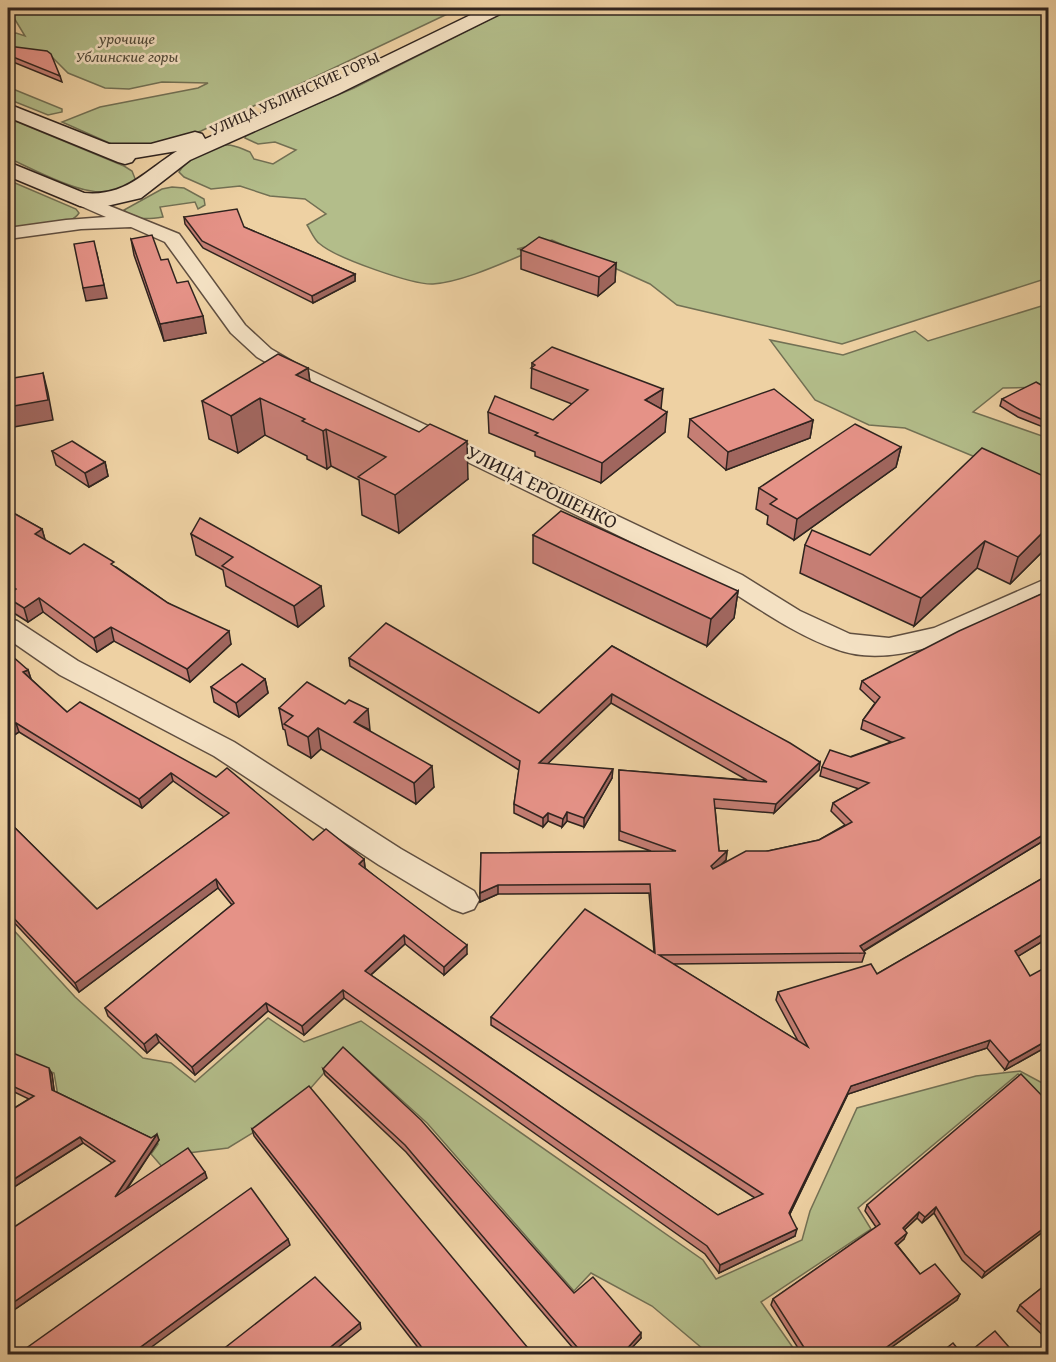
<svg xmlns="http://www.w3.org/2000/svg" width="1056" height="1362" font-family="'Gentium Book Plus',serif">
<style>
.green{fill:#b3bd8a;stroke:#727054;stroke-width:1.5}
.lines{fill:none;stroke-linecap:round;stroke-linejoin:round}
.street-casing{stroke:#604f40;stroke-width:3}
.secondary-casing{stroke:#30241f;stroke-width:3}
.street{fill:#f4e1c3;fill-rule:evenodd}
.secondary{fill:#f4e1c3;fill-rule:evenodd}
.wall{fill:#c57e74;stroke:#30241f;stroke-width:1.5}
.shaded-wall{fill:#a0665e;stroke:#30241f;stroke-width:1.5}
.building{fill:#e59287;stroke:#30241f;stroke-width:1.5}
.labels{text-anchor:middle;stroke-width:5;stroke-linejoin:round;paint-order:stroke}
.far-park-label{font-size:16px;font-style:italic;fill:#514a3a;stroke:#f4e1c3}
.far-street-label{font-size:16px;fill:#30241f;stroke:#f4e1c3}
.street-label{font-size:20px;fill:#30241f;stroke:#f4e1c3}
</style>
<rect width="100%" height="100%" fill="#eed1a3"/>
<filter id="stains"><feTurbulence type="fractalNoise" baseFrequency=".00333" numOctaves="4"/><feColorMatrix values="0 0 0 0 .2 0 0 0 0 .09 0 0 0 0 .02 0 0 0 .5 -.17"/></filter>
<radialGradient id="worn" r=".72"><stop offset=".6" stop-color="#630" stop-opacity="0"/><stop offset="1" stop-color="#630" stop-opacity=".3"/></radialGradient>
<g class="green">
<path d="M 8,8 L 460,8 L 201,131 L 167,143 L 116,146 L 62,122 L 100,107 L 198,88 L 208,83 L 162,82 L 129,89 L 105,88 L 68,73 L 51,56 L 8,59 L 8,36 L 16,33 L 25,36 Z"/>
<path d="M 513,8 L 1048,8 L 1048,278 L 842,344 L 677,305 L 650,284 L 552,240 L 517,249 L 534,250 C 505,262 463,282 433,284 C 413,285 336,258 320,244 C 314,240 311,231 307,225 L 326,214 L 305,199 L 270,196 L 240,186 L 211,189 L 184,177 L 179,172 C 184,161 213,146 226,145 C 234,144 242,149 250,152 L 254,159 L 273,164 L 296,150 L 275,142 L 258,144 L 245,138 L 246,134 L 354,88 Z"/>
<path d="M 8,87 L 62,109 L 62,112 L 48,115 L 8,99 Z"/>
<path d="M 8,118 L 124,166 L 132,171 L 136,181 C 105,212 41,172 8,158 Z"/>
<path d="M 8,180 L 76,209 L 79,213 C 69,229 26,228 8,230 Z"/>
<path d="M 172,187 L 184,188 L 204,199 L 205,205 L 198,209 L 195,202 L 160,207 L 163,217 C 150,219 133,221 124,210 L 162,189 Z"/>
<path d="M 1048,304 L 1048,387 L 1003,388 L 973,412 L 1048,438 L 1048,487 L 905,428 L 869,425 L 815,400 L 770,340 L 843,355 L 915,331 L 928,341 Z"/>
<path d="M 8,924 L 75,997 L 143,1058 L 171,1063 L 195,1082 L 268,1018 L 304,1042 L 361,1021 L 703,1260 L 716,1279 L 802,1240 L 810,1211 L 857,1108 L 976,1076 L 1020,1071 L 1048,1086 L 1048,1105 L 1018,1074 L 858,1208 L 871,1229 L 761,1302 L 796,1352 L 787,1354 L 709,1354 L 652,1306 L 591,1273 L 574,1291 L 427,1123 L 345,1049 L 309,1090 L 251,1134 L 228,1148 L 188,1153 L 164,1169 L 151,1154 L 158,1144 L 58,1096 L 54,1073 L 8,1055 Z"/>
</g>
<g class="lines">
<defs>
<g id="street">
<path d="M 80,194 L 179,234 L 245,325 L 271,349 L 295,363 L 742,575 L 800,611 L 850,634 L 889,638 L 934,628 L 1048,578 L 1048,596 C 990,623 901,674 836,649 C 796,635 760,609 724,587 L 281,371 L 257,357 L 231,333 L 165,242 L 131,227 L 81,229 L 8,239 L 8,228 L 66,220 L 106,217 L 74,203 L 71,199 L 74,195 Z"/>
<path d="M 8,618 L 17,621 L 78,661 L 234,742 L 401,849 L 474,891 L 479,900 L 474,909 L 463,913 L 452,909 L 379,865 L 214,756 L 60,675 L 8,639 Z"/>
</g>
<path id="secondary" d="M 485,8 L 507,8 L 504,12 L 338,94 L 190,160 L 141,198 L 98,208 L 80,206 L 8,176 L 8,162 L 84,193 C 126,197 145,171 177,151 L 135,158 L 132,162 L 125,164 L 118,162 L 8,117 L 8,104 L 109,144 L 151,144 L 195,132 L 202,134 L 205,139 L 324,86 Z"/>
</defs>
<use href="#street" class="street-casing"/>
<use href="#secondary" class="secondary-casing"/>
<use href="#street" class="street"/>
<use href="#secondary" class="secondary"/>
</g>
<g class="wall">
<path d="M 8,46 L 60,76 L 62,82 L 8,60 Z"/>
<path d="M 184,217 L 244,227 L 355,274 L 355,281 L 313,303 L 203,248 L 185,224 Z"/>
<path d="M 131,239 L 161,260 L 177,283 L 206,333 L 164,341 L 134,255 Z"/>
<path d="M 521,250 L 616,263 L 615,282 L 598,296 L 521,269 Z"/>
<path d="M 532,363 L 661,409 L 665,432 L 601,483 L 535,456 L 535,452 L 489,433 L 488,412 L 553,420 L 572,404 L 531,388 Z"/>
<path d="M 308,368 L 310,382 L 468,479 L 399,533 L 362,515 L 359,480 L 331,466 L 327,469 L 307,459 L 307,456 L 265,435 L 238,453 L 209,439 L 202,401 Z"/>
<path d="M 1048,389 L 1048,429 L 1018,417 L 1000,406 L 1002,399 Z"/>
<path d="M 690,419 L 813,420 L 810,438 L 726,470 L 688,437 Z"/>
<path d="M 901,447 L 896,467 L 794,540 L 767,524 L 768,516 L 756,509 L 759,488 Z"/>
<path d="M 52,451 L 105,462 L 108,476 L 89,487 L 56,465 Z"/>
<path d="M 1048,478 L 1048,546 L 1047,548 L 1045,547 L 1044,550 L 1010,584 L 977,568 L 914,626 L 800,573 L 805,545 L 870,555 Z"/>
<path d="M 8,510 L 42,529 L 45,540 L 70,554 L 116,567 L 168,603 L 231,644 L 190,682 L 114,641 L 97,652 L 43,612 L 28,622 L 9,610 L 8,604 Z"/>
<path d="M 191,534 L 324,606 L 298,627 L 226,586 L 223,570 L 196,555 Z"/>
<path d="M 533,535 L 738,591 L 734,618 L 707,646 L 533,563 Z"/>
<path d="M 1048,591 L 1048,838 L 864,951 L 865,953 L 862,962 L 673,964 L 798,1041 L 776,1000 L 778,992 L 877,974 L 1048,875 L 1048,938 L 1018,956 L 1048,1046 L 1005,1070 L 987,1048 L 848,1094 L 790,1214 L 795,1236 L 719,1273 L 705,1254 L 344,998 L 304,1035 L 268,1011 L 195,1075 L 159,1042 L 147,1053 L 108,1016 L 105,1008 L 232,905 L 218,888 L 79,992 L 8,916 L 8,821 L 97,909 L 224,817 L 173,781 L 142,808 L 19,732 L 8,739 L 28,670 L 31,679 L 67,712 L 313,840 L 364,859 L 365,868 L 467,954 L 444,975 L 405,944 L 371,975 L 718,1215 L 755,1198 L 491,1025 L 491,1017 L 654,952 L 649,893 L 498,894 L 480,902 L 481,853 L 651,851 L 619,840 L 619,770 L 747,780 L 611,703 L 547,764 L 612,778 L 584,827 L 567,821 L 562,827 L 548,821 L 543,827 L 514,813 L 514,804 L 519,770 L 350,666 L 349,658 L 539,713 L 612,646 L 820,762 L 819,770 L 774,813 L 715,808 L 719,851 L 727,851 L 726,860 L 721,864 L 768,851 L 819,840 L 845,825 L 831,811 L 833,803 L 859,789 L 820,776 L 822,767 L 891,742 L 861,729 L 863,720 L 875,703 L 860,689 L 862,681 Z"/>
<path d="M 265,679 L 268,693 L 239,717 L 214,702 L 211,687 Z"/>
<path d="M 279,708 L 370,731 L 434,787 L 416,804 L 321,749 L 311,758 L 288,745 L 285,730 L 283,729 Z"/>
<path d="M 8,1051 L 52,1074 L 54,1091 L 151,1138 L 159,1140 L 127,1189 L 207,1178 L 8,1314 L 112,1163 L 83,1143 L 8,1191 L 8,1112 L 29,1099 L 8,1089 Z"/>
<path d="M 323,1069 L 574,1293 L 641,1338 L 626,1354 L 578,1354 L 406,1152 L 325,1075 Z"/>
<path d="M 1048,1102 L 1048,1228 L 982,1278 L 962,1260 L 934,1213 L 922,1223 L 917,1218 L 904,1230 L 904,1239 L 897,1245 L 920,1274 L 960,1294 L 957,1300 L 882,1354 L 792,1354 L 800,1351 L 771,1305 L 773,1299 L 876,1227 L 865,1211 L 867,1205 Z"/>
<path d="M 252,1129 L 533,1354 L 423,1354 L 254,1136 Z"/>
<path d="M 1048,1283 L 1048,1340 L 1017,1311 L 1020,1305 Z"/>
</g>
<g class="shaded-wall">
<path d="M 97,254 L 107,298 L 86,301 L 83,288 Z"/>
<path d="M 616,263 L 615,282 L 598,296 L 599,277 Z"/>
<path d="M 355,274 L 355,281 L 313,303 L 312,296 Z"/>
<path d="M 203,316 L 206,333 L 164,341 L 160,324 Z"/>
<path d="M 308,368 L 313,405 L 296,375 Z"/>
<path d="M 43,373 L 48,393 L 53,420 L 8,428 L 8,407 Z"/>
<path d="M 663,389 L 661,409 L 645,400 Z"/>
<path d="M 260,398 L 265,435 L 238,453 L 231,416 Z"/>
<path d="M 667,412 L 665,432 L 601,483 L 602,463 Z"/>
<path d="M 813,420 L 810,438 L 726,470 L 728,452 Z"/>
<path d="M 326,429 L 331,466 L 327,469 L 323,431 Z"/>
<path d="M 467,441 L 468,479 L 399,533 L 395,495 Z"/>
<path d="M 901,447 L 896,467 L 794,540 L 797,519 Z"/>
<path d="M 105,462 L 108,476 L 89,487 L 85,473 Z"/>
<path d="M 1048,527 L 1048,536 L 1044,550 L 1010,584 L 1018,557 Z"/>
<path d="M 42,529 L 46,543 L 35,534 Z"/>
<path d="M 985,541 L 977,568 L 914,626 L 921,598 Z"/>
<path d="M 321,586 L 324,606 L 298,627 L 294,606 Z"/>
<path d="M 738,591 L 734,618 L 707,646 L 711,619 Z"/>
<path d="M 39,598 L 43,612 L 28,622 L 24,608 Z"/>
<path d="M 111,627 L 114,641 L 97,652 L 94,638 Z"/>
<path d="M 229,631 L 231,644 L 190,682 L 187,669 Z"/>
<path d="M 28,670 L 31,679 L 23,672 Z"/>
<path d="M 265,679 L 268,693 L 239,717 L 236,703 Z"/>
<path d="M 612,694 L 611,703 L 539,772 L 539,763 Z"/>
<path d="M 368,709 L 370,730 L 354,722 Z"/>
<path d="M 16,723 L 19,732 L 8,739 L 8,728 Z"/>
<path d="M 318,728 L 321,749 L 311,758 L 308,737 Z"/>
<path d="M 820,762 L 819,770 L 774,813 L 776,804 Z"/>
<path d="M 432,766 L 434,787 L 416,804 L 414,783 Z"/>
<path d="M 613,769 L 612,778 L 584,827 L 584,818 Z"/>
<path d="M 171,773 L 173,781 L 142,808 L 139,799 Z"/>
<path d="M 567,812 L 567,821 L 562,827 L 563,819 Z"/>
<path d="M 548,813 L 548,821 L 543,827 L 543,818 Z"/>
<path d="M 1048,832 L 1048,838 L 860,953 L 860,946 Z"/>
<path d="M 727,851 L 726,860 L 710,875 L 711,866 Z"/>
<path d="M 364,859 L 365,868 L 360,872 L 359,864 Z"/>
<path d="M 216,879 L 218,888 L 79,992 L 75,983 Z"/>
<path d="M 498,885 L 498,894 L 480,902 L 480,893 Z"/>
<path d="M 1048,931 L 1048,938 L 1012,960 L 1015,951 Z"/>
<path d="M 404,935 L 405,944 L 366,979 L 365,971 Z"/>
<path d="M 467,945 L 467,954 L 444,975 L 444,967 Z"/>
<path d="M 343,990 L 344,998 L 304,1035 L 302,1026 Z"/>
<path d="M 266,1003 L 268,1011 L 195,1075 L 192,1067 Z"/>
<path d="M 156,1034 L 159,1042 L 147,1053 L 144,1044 Z"/>
<path d="M 990,1040 L 987,1048 L 848,1094 L 787,1220 L 789,1213 L 851,1086 Z"/>
<path d="M 1048,1040 L 1048,1046 L 1005,1070 L 1009,1062 Z"/>
<path d="M 49,1068 L 52,1074 L 55,1097 L 52,1090 Z"/>
<path d="M 157,1134 L 159,1140 L 117,1203 L 115,1197 Z"/>
<path d="M 80,1137 L 83,1143 L 8,1191 L 8,1183 Z"/>
<path d="M 205,1172 L 207,1178 L 8,1314 L 8,1306 Z"/>
<path d="M 936,1207 L 934,1213 L 922,1223 L 925,1217 Z"/>
<path d="M 919,1212 L 917,1218 L 900,1234 L 903,1228 Z"/>
<path d="M 1048,1225 L 1048,1228 L 982,1278 L 985,1272 Z"/>
<path d="M 797,1229 L 795,1236 L 719,1273 L 720,1265 Z"/>
<path d="M 907,1233 L 904,1239 L 893,1249 L 895,1243 Z"/>
<path d="M 288,1239 L 290,1245 L 142,1354 L 131,1354 Z"/>
<path d="M 960,1294 L 957,1300 L 882,1354 L 877,1354 Z"/>
<path d="M 360,1323 L 361,1329 L 330,1354 L 322,1354 Z"/>
<path d="M 641,1333 L 641,1338 L 626,1354 L 624,1352 Z"/>
</g>
<g class="building">
<path d="M 8,46 L 47,51 L 51,54 L 60,76 L 8,55 Z"/>
<path d="M 237,209 L 244,227 L 355,274 L 312,296 L 202,241 L 184,217 Z"/>
<path d="M 152,235 L 161,260 L 168,259 L 177,283 L 188,281 L 203,316 L 160,324 L 131,239 Z"/>
<path d="M 539,237 L 616,263 L 599,277 L 521,250 Z"/>
<path d="M 94,241 L 104,285 L 83,288 L 74,244 Z"/>
<path d="M 552,347 L 663,389 L 645,400 L 667,412 L 602,463 L 535,435 L 538,433 L 488,412 L 495,396 L 553,420 L 588,390 L 531,368 L 535,365 L 532,363 Z"/>
<path d="M 278,354 L 308,368 L 296,375 L 419,432 L 430,424 L 467,441 L 395,495 L 358,477 L 386,457 L 326,429 L 323,431 L 302,421 L 305,419 L 260,398 L 231,416 L 202,401 Z"/>
<path d="M 43,373 L 48,400 L 8,407 L 8,379 Z"/>
<path d="M 1036,382 L 1048,389 L 1048,422 L 1020,410 L 1002,399 Z"/>
<path d="M 774,389 L 813,420 L 728,452 L 690,419 Z"/>
<path d="M 855,424 L 901,447 L 797,519 L 770,504 L 777,499 L 759,488 Z"/>
<path d="M 72,441 L 105,462 L 85,473 L 52,451 Z"/>
<path d="M 982,448 L 1048,478 L 1048,519 L 1045,518 L 1048,520 L 1048,527 L 1018,557 L 985,541 L 921,598 L 805,545 L 812,530 L 870,555 Z"/>
<path d="M 8,510 L 42,529 L 35,534 L 70,554 L 84,544 L 114,562 L 111,564 L 168,603 L 229,631 L 187,669 L 111,627 L 94,638 L 39,598 L 24,608 L 8,598 L 8,595 L 16,589 L 8,584 Z"/>
<path d="M 561,511 L 738,591 L 711,619 L 533,535 Z"/>
<path d="M 200,518 L 321,586 L 294,606 L 222,566 L 233,557 L 191,534 Z"/>
<path d="M 1048,591 L 1048,832 L 860,946 L 865,953 L 659,955 L 808,1047 L 778,992 L 871,964 L 877,974 L 1048,875 L 1048,931 L 1015,951 L 1030,976 L 1048,966 L 1048,1040 L 1009,1062 L 990,1040 L 851,1086 L 789,1213 L 797,1229 L 720,1265 L 707,1246 L 343,990 L 302,1026 L 266,1003 L 192,1067 L 156,1034 L 144,1044 L 105,1008 L 234,903 L 216,879 L 75,983 L 8,912 L 8,821 L 97,909 L 229,813 L 171,773 L 139,799 L 16,723 L 8,728 L 8,659 L 12,656 L 28,670 L 23,672 L 67,712 L 80,702 L 216,777 L 227,768 L 313,840 L 326,829 L 364,859 L 359,864 L 467,945 L 444,967 L 404,935 L 365,971 L 718,1215 L 763,1194 L 491,1017 L 585,909 L 655,953 L 650,884 L 498,885 L 480,893 L 481,853 L 676,851 L 620,831 L 619,770 L 767,782 L 612,694 L 539,763 L 613,769 L 584,818 L 567,812 L 563,819 L 548,813 L 543,818 L 514,804 L 520,761 L 349,658 L 386,623 L 539,713 L 612,646 L 790,743 L 820,762 L 776,804 L 714,799 L 719,851 L 727,851 L 711,866 L 713,869 L 746,851 L 768,851 L 819,840 L 852,822 L 833,803 L 869,783 L 822,767 L 830,750 L 851,757 L 904,738 L 863,720 L 880,697 L 862,681 L 959,631 Z"/>
<path d="M 242,664 L 265,679 L 236,703 L 211,687 Z"/>
<path d="M 307,682 L 345,704 L 349,700 L 368,709 L 354,722 L 432,766 L 414,783 L 318,728 L 308,737 L 284,724 L 293,716 L 279,708 Z"/>
<path d="M 343,1047 L 421,1120 L 574,1293 L 593,1277 L 641,1333 L 624,1352 L 626,1354 L 583,1354 L 405,1145 L 323,1069 Z"/>
<path d="M 8,1051 L 49,1068 L 52,1090 L 151,1138 L 157,1134 L 115,1197 L 188,1148 L 205,1172 L 8,1306 L 8,1231 L 115,1161 L 80,1137 L 8,1183 L 8,1112 L 34,1096 L 8,1084 Z"/>
<path d="M 1021,1074 L 1048,1102 L 1048,1225 L 985,1272 L 965,1254 L 936,1207 L 925,1217 L 919,1212 L 903,1228 L 907,1233 L 895,1243 L 920,1274 L 935,1264 L 960,1294 L 877,1354 L 792,1354 L 805,1349 L 773,1299 L 880,1224 L 867,1205 Z"/>
<path d="M 309,1086 L 533,1354 L 427,1354 L 252,1129 Z"/>
<path d="M 251,1188 L 288,1239 L 131,1354 L 18,1354 Z"/>
<path d="M 315,1277 L 360,1323 L 322,1354 L 217,1354 Z"/>
<path d="M 1048,1283 L 1048,1331 L 1020,1305 Z"/>
<path d="M 995,1331 L 1015,1354 L 967,1354 Z"/>
<path d="M 953,1343 L 962,1354 L 939,1354 Z"/>
</g>
<g class="labels">
<g class="far-park-label">
<text x="127" y="44">урочище<tspan x="127" dy="18">Ублинские горы</tspan></text>
</g>
<g class="far-street-label">
<text transform="translate(294 93) rotate(-24)" y="6">УЛИЦА УБЛИНСКИЕ ГОРЫ</text>
</g>
<g class="street-label">
<text transform="translate(542 487) rotate(26)" y="7">УЛИЦА ЕРОШЕНКО</text>
</g>
</g>
<rect width="1056" height="1362" fill="none" stroke="#eed1a3" stroke-width="30"/>
<rect x="9" y="9" width="1038" height="1344" fill="none" stroke="#30241f" stroke-width="3"/>
<rect x="15" y="15" width="1026" height="1332" fill="none" stroke="#30241f" stroke-width="1.5"/>
<rect width="100%" height="100%" filter="url(#stains)"/>
<rect width="100%" height="100%" fill="url(#worn)"/>
</svg>
